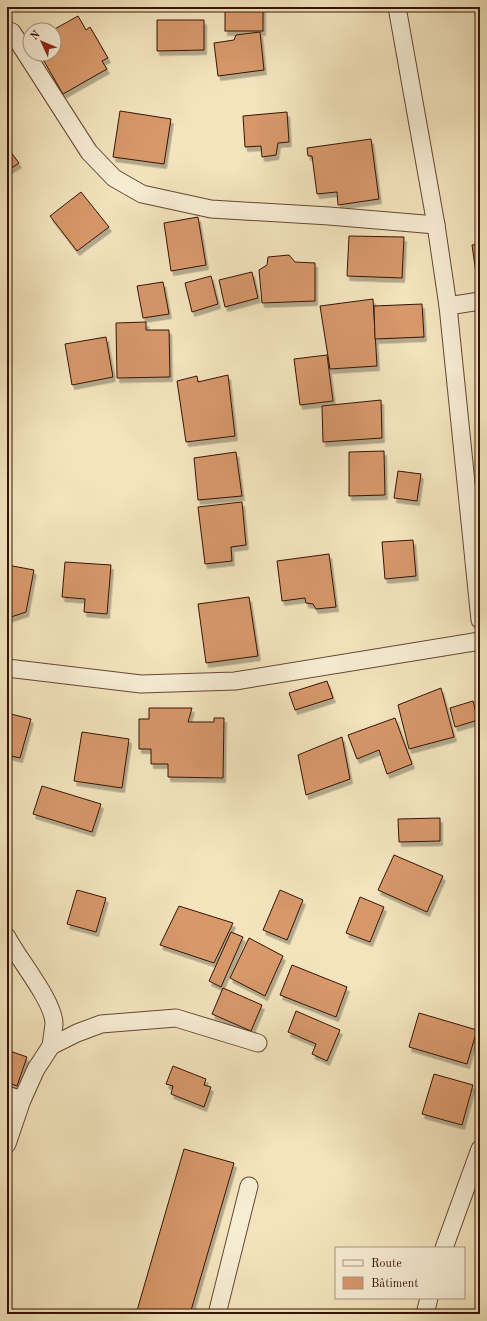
<svg xmlns="http://www.w3.org/2000/svg" width="487" height="1321" font-family="'Old Standard TT',serif">
<style>
.building{fill:#d7986b;stroke:#341404;filter:url(#shadow)}
.lines{fill:none;stroke-linecap:round;stroke-linejoin:round}
.minor-casing{stroke:#644832;stroke-width:19}
.minor{stroke:#f7edd5;stroke-width:17}
</style>
<defs>
<filter id="shadow"><feDropShadow dx="2.5" dy="4.5" stdDeviation="0" flood-color="#0004"/></filter>
</defs>
<rect width="100%" height="100%" fill="#f3e4be"/>
<filter id="stains"><feTurbulence type="fractalNoise" baseFrequency=".005" numOctaves="4"/><feColorMatrix values="0 0 0 0 .2 0 0 0 0 .09 0 0 0 0 .02 0 0 0 .5 -.17"/></filter>
<radialGradient id="worn" r=".72"><stop offset=".6" stop-color="#630" stop-opacity="0"/><stop offset="1" stop-color="#630" stop-opacity=".3"/></radialGradient>
<g class="building">
<rect x="225" y="7" width="38" height="24"/>
<path d="M 475,7 L 480,7 L 480,20 L 476,21 Z"/>
<path d="M 78,16 L 86,30 L 90,27 L 108,58 L 102,61 L 107,69 L 63,94 L 41,56 L 44,54 L 54,54 L 53,30 Z"/>
<path d="M 157,20 L 204,20 L 204,50 L 157,51 Z"/>
<path d="M 260,32 L 264,70 L 218,76 L 214,43 L 234,40 L 236,35 Z"/>
<path d="M 476,76 L 480,76 L 480,118 Z"/>
<path d="M 120,111 L 171,119 L 164,164 L 113,157 Z"/>
<path d="M 287,112 L 289,142 L 278,143 L 276,155 L 262,157 L 261,146 L 245,147 L 243,116 Z"/>
<path d="M 371,139 L 379,199 L 338,205 L 337,192 L 317,194 L 312,156 L 308,156 L 307,148 Z"/>
<path d="M 7,147 L 19,163 L 7,171 Z"/>
<path d="M 81,192 L 109,227 L 77,251 L 50,216 Z"/>
<path d="M 198,217 L 206,265 L 171,271 L 164,223 Z"/>
<path d="M 349,236 L 404,237 L 402,278 L 347,276 Z"/>
<path d="M 480,244 L 480,272 L 476,273 L 472,245 Z"/>
<path d="M 289,255 L 295,262 L 315,263 L 315,301 L 262,303 L 259,270 L 267,265 L 268,257 Z"/>
<path d="M 252,272 L 258,298 L 225,307 L 219,280 Z"/>
<path d="M 211,276 L 218,304 L 192,312 L 185,283 Z"/>
<path d="M 163,282 L 169,314 L 143,318 L 137,286 Z"/>
<path d="M 373,299 L 377,366 L 330,369 L 320,306 Z"/>
<path d="M 422,304 L 424,337 L 375,339 L 374,306 Z"/>
<path d="M 146,322 L 146,330 L 169,330 L 170,377 L 117,378 L 116,323 Z"/>
<path d="M 106,337 L 113,377 L 72,385 L 65,344 Z"/>
<path d="M 327,355 L 333,401 L 300,405 L 294,359 Z"/>
<path d="M 228,375 L 235,436 L 186,442 L 177,381 L 197,376 L 198,382 Z"/>
<path d="M 381,400 L 382,438 L 323,442 L 322,406 Z"/>
<path d="M 384,451 L 385,495 L 349,496 L 349,452 Z"/>
<path d="M 236,452 L 242,496 L 198,500 L 194,458 Z"/>
<path d="M 398,471 L 421,474 L 417,501 L 394,498 Z"/>
<path d="M 242,502 L 246,545 L 231,547 L 232,561 L 205,564 L 198,507 Z"/>
<path d="M 413,540 L 416,576 L 385,579 L 382,542 Z"/>
<path d="M 329,554 L 336,607 L 316,609 L 313,604 L 306,603 L 305,598 L 282,601 L 277,561 Z"/>
<path d="M 65,562 L 111,565 L 107,614 L 84,612 L 85,599 L 62,597 Z"/>
<path d="M 7,565 L 34,570 L 26,612 L 8,618 L 7,618 Z"/>
<path d="M 249,597 L 258,656 L 206,663 L 198,604 Z"/>
<path d="M 327,681 L 333,698 L 295,710 L 289,693 Z"/>
<path d="M 441,688 L 454,737 L 409,749 L 398,705 Z"/>
<path d="M 473,701 L 478,720 L 455,727 L 450,708 Z"/>
<path d="M 149,708 L 192,708 L 188,722 L 214,722 L 214,718 L 224,718 L 223,778 L 168,777 L 168,764 L 151,764 L 151,749 L 139,749 L 139,719 L 149,719 Z"/>
<path d="M 7,713 L 31,719 L 20,758 L 7,755 Z"/>
<path d="M 395,718 L 412,764 L 387,774 L 379,750 L 357,759 L 348,735 Z"/>
<path d="M 82,732 L 129,739 L 122,788 L 74,781 Z"/>
<path d="M 342,737 L 350,779 L 306,795 L 298,755 Z"/>
<path d="M 42,786 L 101,804 L 92,832 L 33,814 Z"/>
<path d="M 440,818 L 440,841 L 399,842 L 398,819 Z"/>
<path d="M 394,855 L 443,876 L 427,912 L 378,890 Z"/>
<path d="M 77,890 L 106,898 L 96,932 L 67,924 Z"/>
<path d="M 280,890 L 303,900 L 287,940 L 263,930 Z"/>
<path d="M 360,897 L 384,907 L 370,942 L 346,933 Z"/>
<path d="M 179,906 L 233,923 L 214,963 L 160,945 Z"/>
<path d="M 231,932 L 243,937 L 221,987 L 209,981 Z"/>
<path d="M 249,938 L 283,956 L 265,996 L 230,978 Z"/>
<path d="M 292,965 L 347,987 L 336,1017 L 280,995 Z"/>
<path d="M 223,988 L 262,1005 L 251,1031 L 212,1014 Z"/>
<path d="M 296,1011 L 340,1030 L 327,1061 L 312,1054 L 316,1044 L 288,1032 Z"/>
<path d="M 419,1013 L 477,1030 L 467,1064 L 409,1047 Z"/>
<path d="M 7,1050 L 27,1057 L 17,1086 L 7,1082 Z"/>
<path d="M 173,1066 L 206,1079 L 204,1085 L 211,1087 L 204,1107 L 171,1094 L 173,1086 L 166,1084 Z"/>
<path d="M 434,1074 L 473,1085 L 462,1125 L 422,1114 Z"/>
<path d="M 184,1149 L 234,1163 L 190,1314 L 136,1314 Z"/>
</g>
<g class="lines">
<defs>
<g id="minor">
<path d="M 397,7 L 436,225 L 448,306 L 480,620"/>
<path d="M 7,30 L 12,32 L 89,152 L 114,178 L 142,194 L 211,209 L 329,216 L 436,225"/>
<path d="M 448,306 L 480,301"/>
<path d="M 7,668 L 141,684 L 235,681 L 480,641"/>
<path d="M 7,937 C 18,959 54,1001 54,1024 C 53,1031 52,1039 51,1046"/>
<path d="M 7,1095 L 22,1100"/>
<path d="M 7,1144 L 22,1100 L 36,1069 L 51,1046 L 77,1033 L 101,1024 L 176,1018 L 258,1043"/>
<path d="M 444,1248 L 480,1149"/>
<path d="M 217,1314 L 249,1186"/>
<path d="M 425,1314 L 429,1298"/>
</g>
</defs>
<use href="#minor" class="minor-casing"/>
<use href="#minor" class="minor"/>
</g>
<rect width="487" height="1321" fill="none" stroke="#f3e4be" stroke-width="24"/>
<rect x="8" y="8" width="471" height="1305" fill="none" stroke="#341404" stroke-width="2"/>
<rect x="12" y="12" width="463" height="1297" fill="none" stroke="#341404"/>
<rect x="335" y="1247" width="130" height="52" fill="#f7edd5" stroke="#a99681"/>
<rect x="343" y="1260" width="20" height="6" fill="#f7edd5" stroke="#a99681"/>
<text x="371" y="1267" font-size="12" fill="#341404">Route</text>
<rect x="343" y="1277" width="20" height="12" fill="#d7986b" stroke="#a99681"/>
<text x="371" y="1287" font-size="12" fill="#341404">Bâtiment</text>
<g transform="translate(42 42) rotate(314)"><circle r="19" fill="#f7edd5" stroke="#a99681"/>
<path d="M0-3L7 15L0 10L-7 15Z" fill="#8f2418"/>
<text y="-6" font-size="11" font-weight="bold" text-anchor="middle" fill="#341404">N</text>
</g>
<rect width="100%" height="100%" filter="url(#stains)"/>
<rect width="100%" height="100%" fill="url(#worn)"/>
</svg>
